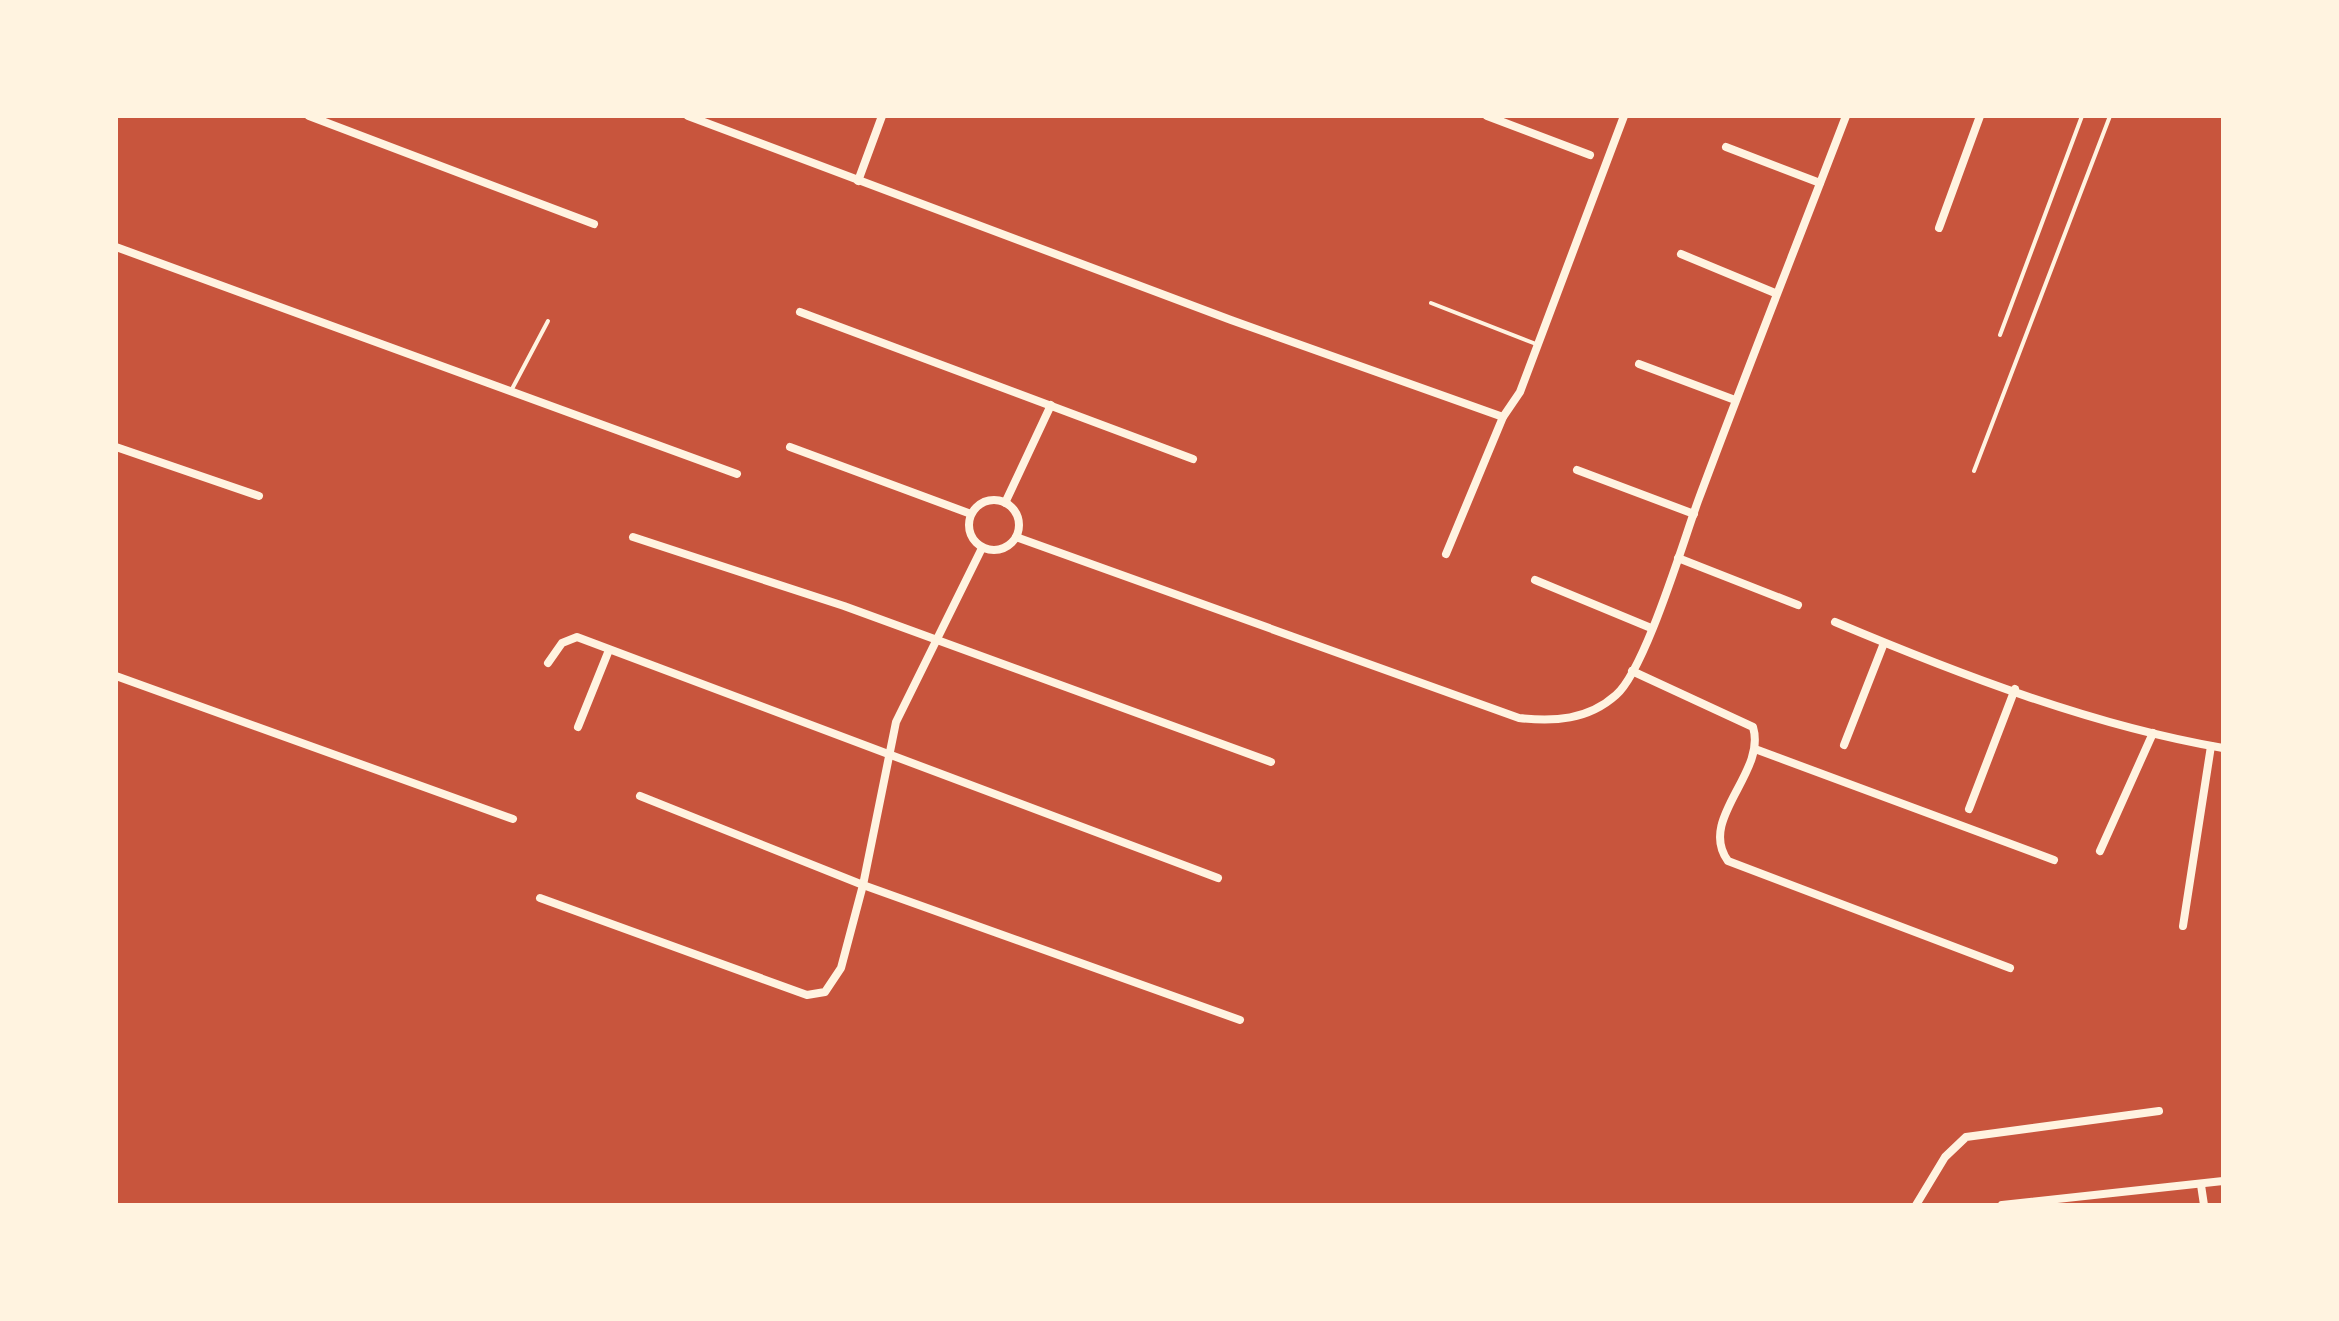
<svg xmlns="http://www.w3.org/2000/svg" width="2339" height="1321" font-family="Spectral,serif">
<style>
.lines{fill:none;stroke-linecap:round;stroke-linejoin:round}
.service{stroke:#fff3e0;stroke-width:4}
.minor{stroke:#fff3e0;stroke-width:8}
</style>
<rect width="100%" height="100%" fill="#c8553d"/>
<g class="lines">
<g class="service">
<path d="M 1431,303 L 1536,344"/>
<path d="M 2000,335 L 2082,116"/>
<path d="M 512,389 L 548,321"/>
<path d="M 1974,471 L 2110,116"/>
</g>
<g class="minor">
<path d="M 309,116 L 594,224"/>
<path d="M 688,116 L 1231,320 L 1503,417"/>
<path d="M 1487,116 L 1590,155"/>
<path d="M 1726,147 L 1820,183"/>
<path d="M 858,181 L 882,116"/>
<path d="M 1939,228 L 1980,116"/>
<path d="M 116,247 L 737,474"/>
<path d="M 1681,254 L 1775,293"/>
<path d="M 800,312 L 1193,459"/>
<path d="M 1639,364 L 1735,400"/>
<path d="M 116,447 L 259,496"/>
<path d="M 790,447 L 971,514"/>
<path d="M 1577,470 L 1694,514"/>
<circle cx="994" cy="525" r="25"/>
<path d="M 1005,503 L 1051,405"/>
<path d="M 633,537 L 844,606 L 1271,762"/>
<path d="M 1016,537 L 1519,718 C 1554,722 1588,720 1616,695 C 1645,670 1683,542 1698,501 C 1746,372 1797,244 1846,116"/>
<path d="M 1446,554 L 1503,417 L 1520,392 L 1624,116"/>
<path d="M 1678,558 L 1798,605"/>
<path d="M 1535,580 L 1651,628"/>
<path d="M 1835,622 C 1956,673 2093,726 2223,748"/>
<path d="M 548,663 L 562,643 L 577,637 L 1218,878"/>
<path d="M 1632,671 L 1753,727 C 1767,773 1697,819 1728,861 L 2010,968"/>
<path d="M 116,676 L 513,819"/>
<path d="M 578,727 L 609,650"/>
<path d="M 1844,745 L 1884,643"/>
<path d="M 1755,749 L 2054,860"/>
<path d="M 640,796 L 863,885 L 1240,1020"/>
<path d="M 1969,809 L 2015,689"/>
<path d="M 2100,851 L 2153,733"/>
<path d="M 540,898 L 807,995 L 825,992 L 841,968 L 863,885 L 896,722 L 982,548"/>
<path d="M 2183,926 L 2211,746"/>
<path d="M 2201,1185 L 2204,1205"/>
<path d="M 1916,1205 L 1945,1157 L 1966,1137 L 2159,1111"/>
<path d="M 2002,1205 L 2223,1181"/>
</g>
</g>
<rect width="2339" height="1321" fill="none" stroke="#fff3e0" stroke-width="236"/>
</svg>
